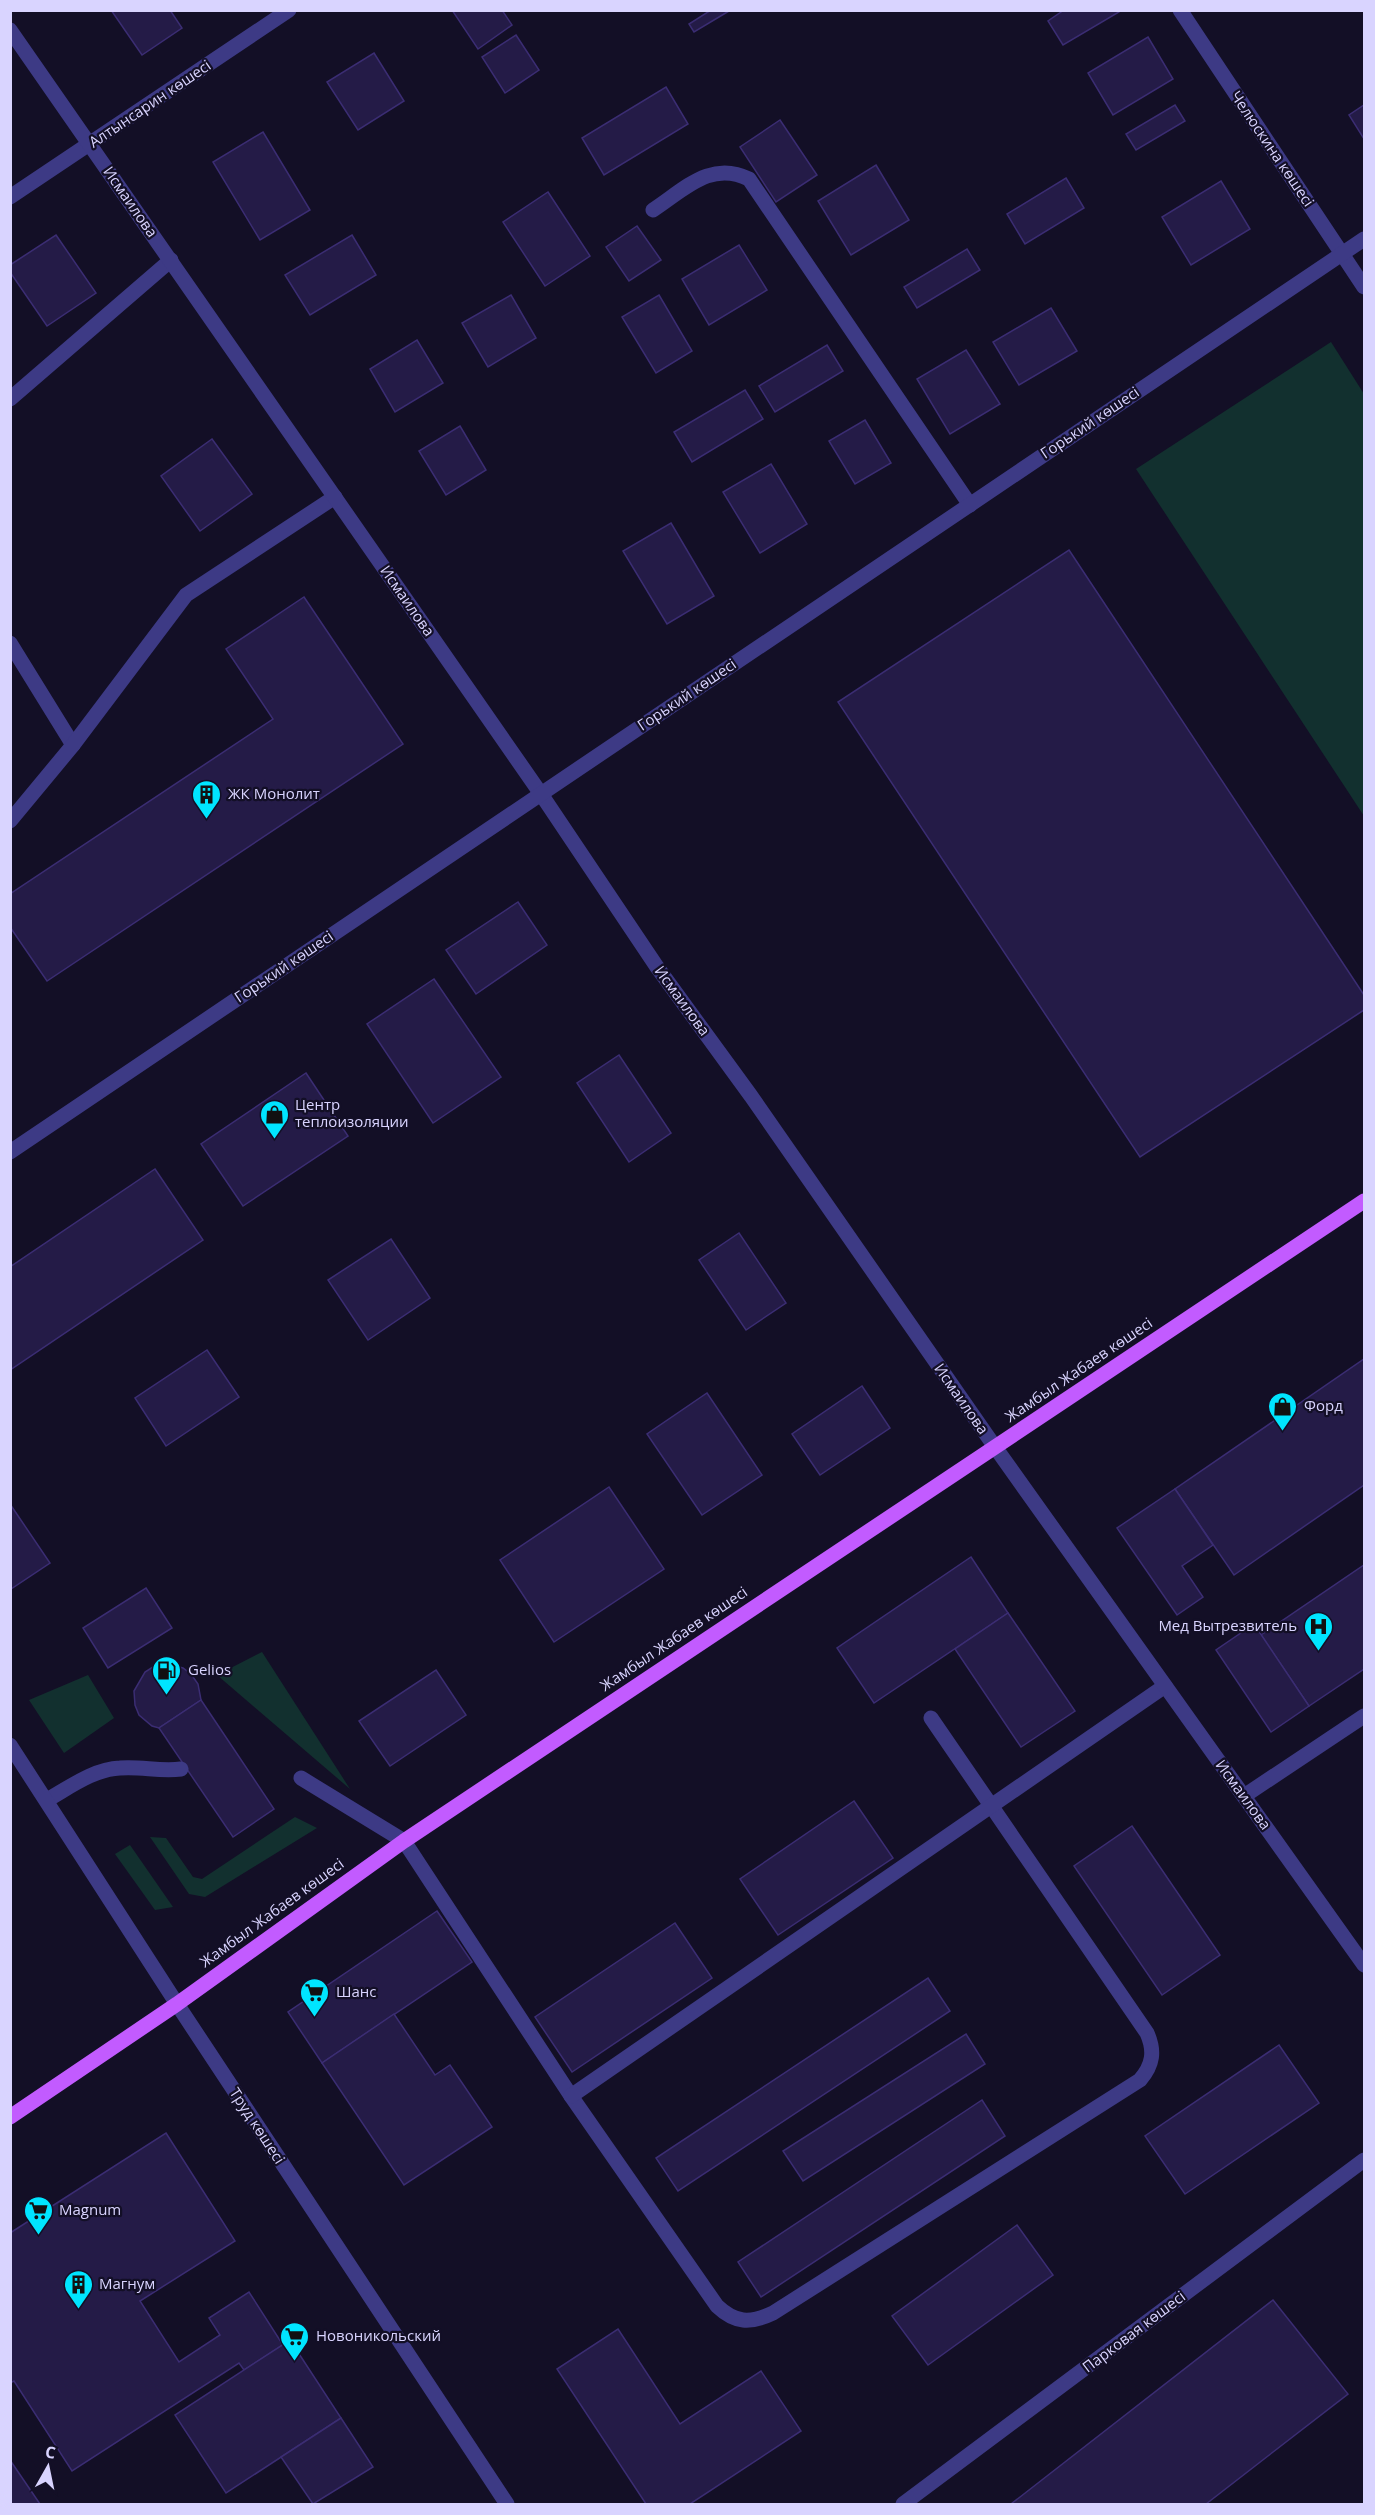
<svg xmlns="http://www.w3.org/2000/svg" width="1375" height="2515" font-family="'Open Sans',sans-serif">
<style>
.green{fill:#12302f}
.building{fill:#241b47;stroke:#3b2d73;stroke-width:1.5}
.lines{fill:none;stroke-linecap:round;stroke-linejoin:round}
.service{stroke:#3d3a85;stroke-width:15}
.minor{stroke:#3d3a85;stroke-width:15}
.tertiary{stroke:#3d3a85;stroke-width:15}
.primary{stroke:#c25bff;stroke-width:15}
.labels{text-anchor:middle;stroke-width:4.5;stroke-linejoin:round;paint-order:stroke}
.street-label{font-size:15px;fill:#d9d4ff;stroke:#130f26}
.poi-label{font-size:15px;fill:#d9d4ff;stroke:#130f26;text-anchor:start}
</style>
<rect width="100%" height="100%" fill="#130f26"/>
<g class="green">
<path d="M 1331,342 L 1364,394 L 1364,816 L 1136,469 Z"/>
<path d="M 262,1652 L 350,1789 L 217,1675 Z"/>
<path d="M 88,1675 L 114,1718 L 64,1753 L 29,1700 Z"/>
<path d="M 295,1817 L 317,1828 L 205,1897 L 189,1894 L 150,1837 L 166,1838 L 193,1877 L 202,1879 Z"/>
<path d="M 130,1845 L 173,1907 L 155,1910 L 115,1854 Z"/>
</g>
<g class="building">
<path d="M 111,10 L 170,10 L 182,28 L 142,55 Z"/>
<path d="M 452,10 L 502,10 L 512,25 L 478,49 Z"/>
<path d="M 711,10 L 729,11 L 694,32 L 689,24 Z"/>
<path d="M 1064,10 L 1118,10 L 1119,12 L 1063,45 L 1048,21 Z"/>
<path d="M 516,35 L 539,70 L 505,93 L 482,57 Z"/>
<path d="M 1148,37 L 1173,79 L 1113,115 L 1088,73 Z"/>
<path d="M 374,53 L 404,101 L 358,130 L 327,82 Z"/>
<path d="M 666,87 L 688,124 L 604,175 L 582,138 Z"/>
<path d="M 1175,105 L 1185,121 L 1136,150 L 1126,134 Z"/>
<path d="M 1364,105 L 1364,139 L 1349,115 Z"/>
<path d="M 780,120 L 817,175 L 776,202 L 740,147 Z"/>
<path d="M 263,132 L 310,210 L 260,240 L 213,162 Z"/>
<path d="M 876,165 L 909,220 L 851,255 L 818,201 Z"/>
<path d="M 1066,178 L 1084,208 L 1025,244 L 1007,214 Z"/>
<path d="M 1221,181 L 1250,229 L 1191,265 L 1162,217 Z"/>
<path d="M 548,192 L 590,256 L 545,286 L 503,222 Z"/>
<path d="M 637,226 L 661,260 L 629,281 L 606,247 Z"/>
<path d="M 56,235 L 96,293 L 47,326 L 10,272 L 10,265 Z"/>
<path d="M 352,235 L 376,275 L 310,315 L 285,275 Z"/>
<path d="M 739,245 L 767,290 L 709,325 L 682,279 Z"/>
<path d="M 967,249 L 980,270 L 917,308 L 904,287 Z"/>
<path d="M 511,295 L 536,338 L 488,367 L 462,323 Z"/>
<path d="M 659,295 L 692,351 L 656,373 L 622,317 Z"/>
<path d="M 1051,308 L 1077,351 L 1019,385 L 993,342 Z"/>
<path d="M 417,340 L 443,383 L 395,412 L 370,369 Z"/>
<path d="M 827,345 L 843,371 L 775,412 L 759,386 Z"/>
<path d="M 966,350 L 1000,404 L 950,434 L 917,379 Z"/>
<path d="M 745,390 L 763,419 L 692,462 L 674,432 Z"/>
<path d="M 865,420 L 891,463 L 855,484 L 829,441 Z"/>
<path d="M 460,426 L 486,470 L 446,495 L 419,451 Z"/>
<path d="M 212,439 L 252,494 L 200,531 L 161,476 Z"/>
<path d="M 771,464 L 807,524 L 760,553 L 723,492 Z"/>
<path d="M 671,523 L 714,596 L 667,624 L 623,551 Z"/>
<path d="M 1069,550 L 1364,995 L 1364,1010 L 1140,1157 L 838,702 Z"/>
<path d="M 304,597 L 403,744 L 47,981 L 10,927 L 10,894 L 273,719 L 226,649 Z"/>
<path d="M 518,902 L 547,945 L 476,994 L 446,950 Z"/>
<path d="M 434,979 L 501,1077 L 433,1123 L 367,1024 Z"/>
<path d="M 619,1055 L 671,1133 L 629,1162 L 577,1083 Z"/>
<path d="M 306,1073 L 348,1136 L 243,1206 L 201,1144 Z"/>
<path d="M 155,1169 L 203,1240 L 10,1370 L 10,1267 Z"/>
<path d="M 739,1233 L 786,1303 L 746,1330 L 699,1260 Z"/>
<path d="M 391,1239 L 430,1298 L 368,1340 L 328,1280 Z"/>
<path d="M 207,1350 L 239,1397 L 166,1446 L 135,1398 Z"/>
<path d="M 1364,1359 L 1364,1485 L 1234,1575 L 1175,1489 Z"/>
<path d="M 862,1386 L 890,1428 L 820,1475 L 792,1434 Z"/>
<path d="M 707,1393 L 762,1475 L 702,1515 L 647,1434 Z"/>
<path d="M 609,1487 L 664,1569 L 554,1642 L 500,1560 Z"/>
<path d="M 1175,1489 L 1213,1545 L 1182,1566 L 1203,1597 L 1177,1615 L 1117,1528 Z"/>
<path d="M 10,1504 L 50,1563 L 11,1589 L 10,1589 Z"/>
<path d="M 971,1557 L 1008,1613 L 874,1703 L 837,1648 Z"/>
<path d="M 1364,1565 L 1364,1669 L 1309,1706 L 1261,1635 Z"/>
<path d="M 146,1588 L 172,1628 L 108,1668 L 83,1628 Z"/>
<path d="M 1008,1613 L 1075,1711 L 1021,1747 L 955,1649 Z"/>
<path d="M 1254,1624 L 1309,1706 L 1271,1732 L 1216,1650 Z"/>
<path d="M 168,1664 L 183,1668 L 191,1674 L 198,1684 L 201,1700 L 159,1728 L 152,1726 L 139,1715 L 135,1705 L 134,1691 L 145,1672 L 156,1665 Z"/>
<path d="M 436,1670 L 466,1715 L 390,1766 L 359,1721 Z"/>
<path d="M 201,1700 L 274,1809 L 233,1837 L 159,1728 Z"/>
<path d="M 854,1801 L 893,1858 L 778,1935 L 740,1879 Z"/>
<path d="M 1132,1826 L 1220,1955 L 1162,1995 L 1074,1866 Z"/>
<path d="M 437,1911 L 472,1962 L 322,2063 L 288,2012 Z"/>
<path d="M 675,1923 L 712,1978 L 572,2072 L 535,2017 Z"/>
<path d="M 928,1978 L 950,2011 L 678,2191 L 656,2158 Z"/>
<path d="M 394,2014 L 435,2075 L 450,2065 L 492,2127 L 404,2185 L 322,2063 Z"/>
<path d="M 966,2034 L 985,2064 L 803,2181 L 783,2151 Z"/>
<path d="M 1279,2045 L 1319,2103 L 1185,2194 L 1145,2136 Z"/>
<path d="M 982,2100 L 1005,2136 L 761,2297 L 738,2262 Z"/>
<path d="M 166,2133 L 235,2241 L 140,2301 L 179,2362 L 220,2335 L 209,2318 L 249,2292 L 283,2345 L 244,2370 L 239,2363 L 72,2471 L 14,2381 L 10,2383 L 10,2233 Z"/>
<path d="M 1017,2225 L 1053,2275 L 928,2365 L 892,2316 Z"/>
<path d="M 1273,2300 L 1348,2394 L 1206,2504 L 1011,2504 Z"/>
<path d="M 618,2329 L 680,2424 L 761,2371 L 801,2431 L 690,2504 L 646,2504 L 557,2369 Z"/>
<path d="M 290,2340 L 341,2418 L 226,2493 L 175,2415 Z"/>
<path d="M 341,2418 L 373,2467 L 313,2504 L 281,2457 Z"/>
<path d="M 10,2460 L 40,2504 L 10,2504 Z"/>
</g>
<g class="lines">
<g class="service">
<path d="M 653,210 C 685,189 711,160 749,179 L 970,505"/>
<path d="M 10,399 L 171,260"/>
<path d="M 10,643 L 73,745"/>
<path d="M 10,821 L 73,745 L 186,595 L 335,497"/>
<path d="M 301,1778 L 404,1841 L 571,2096 L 717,2306 C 735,2323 750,2324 773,2313 L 1140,2080 C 1153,2065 1155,2051 1147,2033 L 931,1718"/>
<path d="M 1244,1796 L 1364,1716"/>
<path d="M 47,1800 C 70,1787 94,1769 120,1768 C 141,1766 160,1772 181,1769"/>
<path d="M 571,2096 L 1165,1686"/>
</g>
<g class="minor">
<path d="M 1180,10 L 1364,287"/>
<path d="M 10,197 L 289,10"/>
<path d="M 995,1447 L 1364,1965"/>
<path d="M 903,2504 L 1364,2160"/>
</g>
<g class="tertiary">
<path d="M 10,30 L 541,794 L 657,967 L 751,1096 L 995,1447"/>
<path d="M 10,1152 L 1364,239"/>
<path d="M 10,1745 L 177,2004 L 507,2504"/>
</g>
<path class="primary" d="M 10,2117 L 177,2004 L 404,1841 L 1364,1201"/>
</g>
<defs>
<symbol id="building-pin" viewBox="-11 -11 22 30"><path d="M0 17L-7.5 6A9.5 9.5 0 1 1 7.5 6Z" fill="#00e5ff" stroke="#130f26"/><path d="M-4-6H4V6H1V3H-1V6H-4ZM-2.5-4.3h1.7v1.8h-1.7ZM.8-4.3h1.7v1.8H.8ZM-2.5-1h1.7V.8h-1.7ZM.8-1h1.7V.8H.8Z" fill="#111"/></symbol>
<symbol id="shop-pin" viewBox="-11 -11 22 30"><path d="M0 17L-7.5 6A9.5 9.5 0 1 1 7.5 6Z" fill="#00e5ff" stroke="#130f26"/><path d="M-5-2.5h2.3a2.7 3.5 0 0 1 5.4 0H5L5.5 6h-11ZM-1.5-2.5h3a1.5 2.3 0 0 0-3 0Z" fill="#111"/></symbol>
<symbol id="hospital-pin" viewBox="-11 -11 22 30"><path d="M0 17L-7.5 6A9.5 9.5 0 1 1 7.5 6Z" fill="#00e5ff" stroke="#130f26"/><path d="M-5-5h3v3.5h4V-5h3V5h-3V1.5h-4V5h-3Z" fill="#111"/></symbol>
<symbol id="fuel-pin" viewBox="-11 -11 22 30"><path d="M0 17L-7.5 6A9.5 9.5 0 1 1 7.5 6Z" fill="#00e5ff" stroke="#130f26"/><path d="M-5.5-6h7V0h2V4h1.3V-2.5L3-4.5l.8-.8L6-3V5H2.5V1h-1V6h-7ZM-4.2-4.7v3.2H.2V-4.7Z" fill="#111"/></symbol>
<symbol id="supermarket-pin" viewBox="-11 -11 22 30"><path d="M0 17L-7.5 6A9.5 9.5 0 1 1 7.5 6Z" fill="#00e5ff" stroke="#130f26"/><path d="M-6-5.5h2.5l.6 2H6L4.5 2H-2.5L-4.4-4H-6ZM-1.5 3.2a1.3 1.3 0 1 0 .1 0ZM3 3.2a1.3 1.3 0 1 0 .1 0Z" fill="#111"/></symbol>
</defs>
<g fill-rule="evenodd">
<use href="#building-pin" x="190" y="778" width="33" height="45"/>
<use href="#shop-pin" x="258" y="1098" width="33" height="45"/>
<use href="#shop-pin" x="1266" y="1390" width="33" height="45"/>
<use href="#hospital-pin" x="1302" y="1610" width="33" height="45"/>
<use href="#fuel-pin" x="150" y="1654" width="33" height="45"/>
<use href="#supermarket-pin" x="298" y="1976" width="33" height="45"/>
<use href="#supermarket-pin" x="22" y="2194" width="33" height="45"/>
<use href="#building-pin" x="62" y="2268" width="33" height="45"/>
<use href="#supermarket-pin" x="278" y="2320" width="33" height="45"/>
</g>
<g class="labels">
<g class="street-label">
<text transform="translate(150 104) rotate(-34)" y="5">Алтынсарин көшесі</text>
<text transform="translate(1272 149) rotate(56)" y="5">Челюскина көшесі</text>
<text transform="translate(130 202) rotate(55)" y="5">Исмаилова</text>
<text transform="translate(1090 423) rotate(-34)" y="5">Горький көшесі</text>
<text transform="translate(407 601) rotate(55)" y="5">Исмаилова</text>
<text transform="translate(687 695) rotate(-34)" y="5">Горький көшесі</text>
<text transform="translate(284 967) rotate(-34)" y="5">Горький көшесі</text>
<text transform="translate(682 1001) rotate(54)" y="5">Исмаилова</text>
<text transform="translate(1079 1370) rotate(-34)" y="5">Жамбыл Жабаев көшесі</text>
<text transform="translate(961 1399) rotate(55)" y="5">Исмаилова</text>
<text transform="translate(674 1639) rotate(-34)" y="5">Жамбыл Жабаев көшесі</text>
<text transform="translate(1243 1795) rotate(54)" y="5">Исмаилова</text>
<text transform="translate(272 1913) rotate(-36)" y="5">Жамбыл Жабаев көшесі</text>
<text transform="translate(257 2126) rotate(57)" y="5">Труд көшесі</text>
<text transform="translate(1134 2332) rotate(-37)" y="5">Парковая көшесі</text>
</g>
<g class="poi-label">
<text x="228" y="799">ЖК Монолит</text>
<text x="295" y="1110">Центр<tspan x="295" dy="17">теплоизоляции</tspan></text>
<text x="1304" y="1411">Форд</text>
<text x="1297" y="1631" text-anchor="end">Мед Вытрезвитель</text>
<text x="188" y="1675">Gelios</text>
<text x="336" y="1997">Шанс</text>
<text x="59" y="2215">Magnum</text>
<text x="99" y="2289">Магнум</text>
<text x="316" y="2341">Новоникольский</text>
</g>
</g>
<rect width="1375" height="2515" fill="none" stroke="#d9d4ff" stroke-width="24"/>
<g transform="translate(48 2467) rotate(9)" stroke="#130f26" stroke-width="4.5" paint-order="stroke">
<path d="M0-4.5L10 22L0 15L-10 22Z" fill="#d9d4ff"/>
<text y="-9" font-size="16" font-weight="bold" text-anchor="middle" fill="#d9d4ff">С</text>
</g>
</svg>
